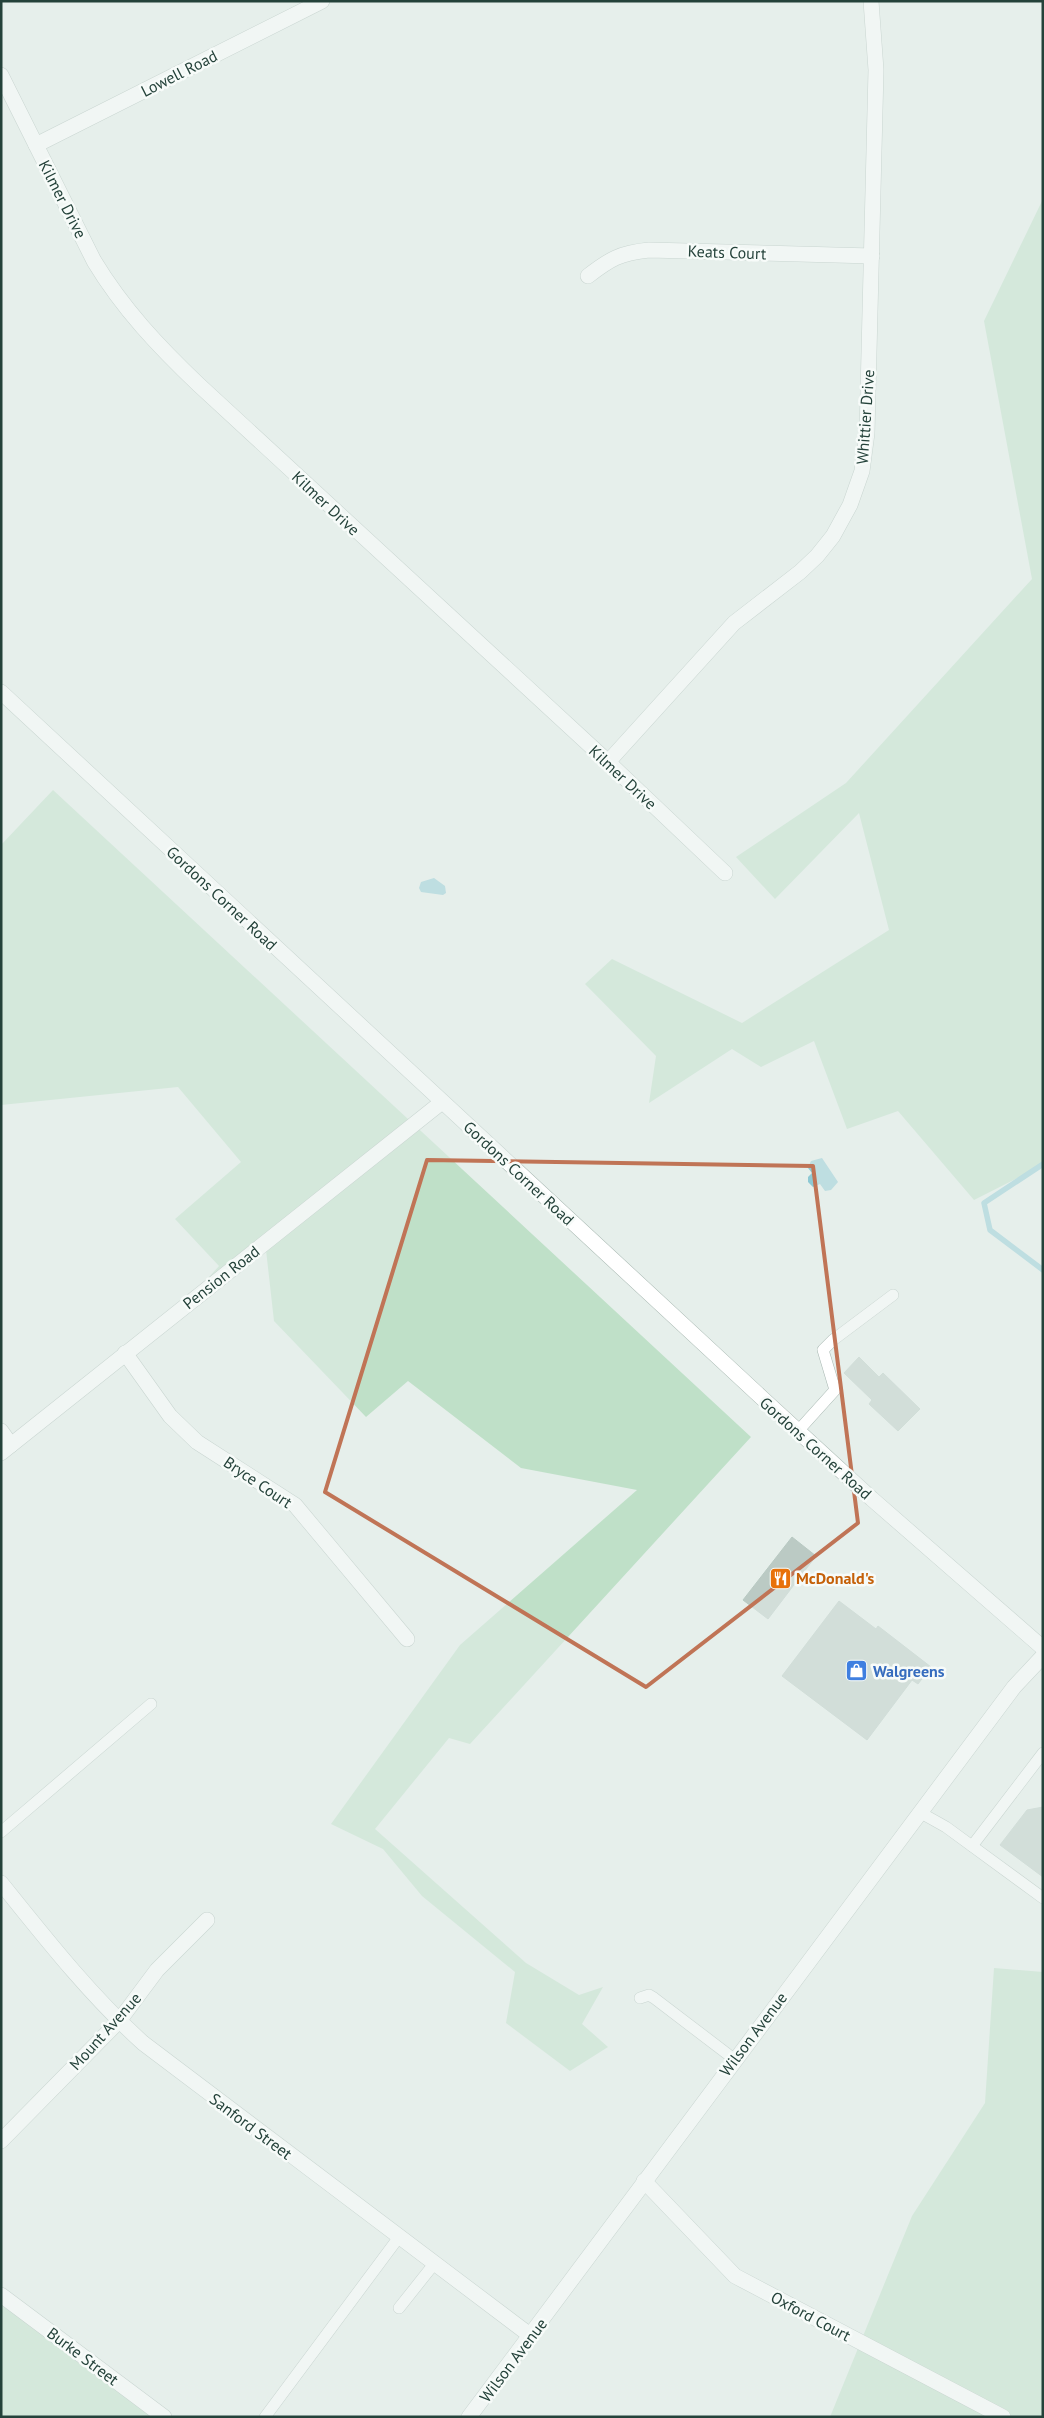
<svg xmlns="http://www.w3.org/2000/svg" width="1044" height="2418" font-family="'PT Sans',sans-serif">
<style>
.green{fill:#bfe0c8}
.water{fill:#8ec9d4}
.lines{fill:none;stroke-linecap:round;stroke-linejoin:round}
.stream{stroke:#8ec9d4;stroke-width:5.5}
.building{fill:#bbcac4;stroke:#b8c9c2}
.service-casing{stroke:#a8b8b2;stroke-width:12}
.minor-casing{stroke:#a8b8b2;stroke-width:16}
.tertiary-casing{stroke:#a8b8b2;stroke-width:16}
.service{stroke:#fff;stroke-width:11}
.minor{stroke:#fff;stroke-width:15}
.tertiary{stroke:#fff;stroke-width:15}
.marked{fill:none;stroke:#c07456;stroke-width:4;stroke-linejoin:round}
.labels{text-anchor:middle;stroke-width:5;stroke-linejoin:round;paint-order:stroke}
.street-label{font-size:16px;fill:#24423a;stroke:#f7fbf9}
.food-label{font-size:16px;font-weight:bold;fill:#c56008;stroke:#f7fbf9;text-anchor:start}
.shop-label{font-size:16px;font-weight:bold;fill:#366cbe;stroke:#f7fbf9;text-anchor:start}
</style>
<rect width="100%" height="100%" fill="#e6efeb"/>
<g class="green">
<path d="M 1043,199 L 1043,1165 L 974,1200 L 898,1111 L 847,1129 L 814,1041 L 761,1067 L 732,1049 L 649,1103 L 656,1056 L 585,984 L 612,959 L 742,1023 L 889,930 L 859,813 L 775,899 L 736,857 L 846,783 L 1032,579 L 984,321 Z"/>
<path d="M 53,790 L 751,1437 L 470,1744 L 449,1738 L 375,1829 L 526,1963 L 579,1995 L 603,1987 L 582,2024 L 608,2047 L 570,2071 L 506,2023 L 515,1972 L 422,1896 L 383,1849 L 331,1824 L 460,1645 L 637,1490 L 521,1468 L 408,1381 L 366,1417 L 274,1321 L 265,1241 L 200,1287 L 219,1266 L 175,1219 L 241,1162 L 178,1087 L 1,1105 L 1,845 Z"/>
<path d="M 994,1968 L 1043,1972 L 1043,2417 L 830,2417 L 912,2216 L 985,2103 Z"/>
<path d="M 1,2295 L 157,2417 L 1,2417 Z"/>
</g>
<g class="water">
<path d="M 434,878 L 445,886 L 446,893 L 443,895 L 421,892 L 419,888 L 421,882 Z"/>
<path d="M 822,1158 L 838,1182 L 831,1190 L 825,1191 L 820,1184 L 813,1187 L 808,1182 L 808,1177 L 812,1173 L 808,1168 L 811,1161 Z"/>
</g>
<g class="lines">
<path class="stream" d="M 1043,1164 L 984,1203 L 990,1230 L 1043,1270"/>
</g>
<g class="building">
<path d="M 859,1357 L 879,1377 L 883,1373 L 920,1409 L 898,1431 L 869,1404 L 872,1400 L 844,1373 Z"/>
<path d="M 792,1537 L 816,1556 L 768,1619 L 743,1600 Z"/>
<path d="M 839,1601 L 876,1629 L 878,1626 L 931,1667 L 918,1684 L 912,1680 L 867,1740 L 782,1676 Z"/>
<path d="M 1043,1807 L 1043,1877 L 1000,1845 L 1027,1810 Z"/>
</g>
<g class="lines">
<defs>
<g id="service">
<path d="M 798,1431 L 835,1390 L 823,1350 L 833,1340 L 893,1295"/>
<path d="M 921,1813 L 946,1827 L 1043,1898"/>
<path d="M 1,1832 L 151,1704"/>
<path d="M 972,1846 L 1043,1753"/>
<path d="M 640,1998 L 649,1995 L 654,1998 L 734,2059"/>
<path d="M 399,2308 L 434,2264"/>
<path d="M 265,2417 L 399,2237"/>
</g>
<g id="minor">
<path d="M 1,75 L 94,261 C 123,309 159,347 199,385 L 608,762 L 725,873"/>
<path d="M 36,145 L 322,1"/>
<path d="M 588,276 C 610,259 620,253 649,250 L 872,256"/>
<path d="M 608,762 L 734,623 L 800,572 L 817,556 L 833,536 L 850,505 L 862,471 L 867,433 L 876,70 L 871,1"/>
<path d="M 125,1353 L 170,1416 L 197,1442 L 295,1505 L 407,1639"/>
<path d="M 1,1431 L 11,1445"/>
<path d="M 1,1453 L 442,1102"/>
<path d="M 1,1883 C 46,1939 90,1995 143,2043 L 531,2336"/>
<path d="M 1,2141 L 119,2021 L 157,1970 L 207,1920"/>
<path d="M 644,2181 L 735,2276 L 1003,2417"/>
<path d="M 1,2295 L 164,2417"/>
</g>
<g id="tertiary">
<path d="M 1,692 L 762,1398 L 872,1499 L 1043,1648"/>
<path d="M 469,2417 L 1014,1687 L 1043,1656"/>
</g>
</defs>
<use href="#service" class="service-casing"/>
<use href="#minor" class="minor-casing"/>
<use href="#tertiary" class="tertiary-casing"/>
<use href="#service" class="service"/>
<use href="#minor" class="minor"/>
<use href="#tertiary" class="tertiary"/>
</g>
<path d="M0 0H1044V2418H0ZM 427,1160 L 813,1166 L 858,1523 L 646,1687 L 325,1492 Z" fill="#e6efeb" fill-opacity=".55" fill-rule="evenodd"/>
<path class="marked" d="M 427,1160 L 813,1166 L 858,1523 L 646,1687 L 325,1492 Z"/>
<defs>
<symbol id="restaurant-square" viewBox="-11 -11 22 22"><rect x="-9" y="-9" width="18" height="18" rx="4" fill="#e8710a" stroke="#f7fbf9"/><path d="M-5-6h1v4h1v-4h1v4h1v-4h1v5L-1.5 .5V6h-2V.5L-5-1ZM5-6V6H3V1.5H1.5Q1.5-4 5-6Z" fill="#fff"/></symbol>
<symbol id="shop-square" viewBox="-11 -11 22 22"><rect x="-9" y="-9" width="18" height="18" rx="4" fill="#3f7fe0" stroke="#f7fbf9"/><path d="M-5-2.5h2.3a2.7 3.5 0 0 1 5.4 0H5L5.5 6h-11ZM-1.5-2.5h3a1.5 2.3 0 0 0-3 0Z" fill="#fff"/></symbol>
</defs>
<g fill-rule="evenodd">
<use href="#restaurant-square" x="768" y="1566" width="25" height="25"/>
<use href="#shop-square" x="844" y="1658" width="25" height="25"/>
</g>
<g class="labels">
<g class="street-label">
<text transform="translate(179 73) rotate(-27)" y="6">Lowell Road</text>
<text transform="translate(63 199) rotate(63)" y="6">Kilmer Drive</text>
<text transform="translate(727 252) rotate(2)" y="6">Keats Court</text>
<text transform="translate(865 417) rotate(-86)" y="6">Whittier Drive</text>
<text transform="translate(326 503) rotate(43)" y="6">Kilmer Drive</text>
<text transform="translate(623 777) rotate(43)" y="6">Kilmer Drive</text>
<text transform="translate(222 898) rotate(43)" y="6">Gordons Corner Road</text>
<text transform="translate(519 1173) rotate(43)" y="6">Gordons Corner Road</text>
<text transform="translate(221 1277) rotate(-38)" y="6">Pension Road</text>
<text transform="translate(816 1448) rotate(42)" y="6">Gordons Corner Road</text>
<text transform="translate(258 1482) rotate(34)" y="6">Bryce Court</text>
<text transform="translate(105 2031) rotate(-48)" y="6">Mount Avenue</text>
<text transform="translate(753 2034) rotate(-53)" y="6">Wilson Avenue</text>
<text transform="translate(251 2126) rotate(37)" y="6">Sanford Street</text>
<text transform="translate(811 2316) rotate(28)" y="6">Oxford Court</text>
<text transform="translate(83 2356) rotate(37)" y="6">Burke Street</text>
<text transform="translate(513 2360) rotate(-53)" y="6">Wilson Avenue</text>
</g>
<g class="food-label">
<text x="796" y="1584">McDonald's</text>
</g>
<g class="shop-label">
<text x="873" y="1677">Walgreens</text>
</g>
</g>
<rect width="1044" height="2418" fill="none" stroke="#24423a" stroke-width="5"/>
</svg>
